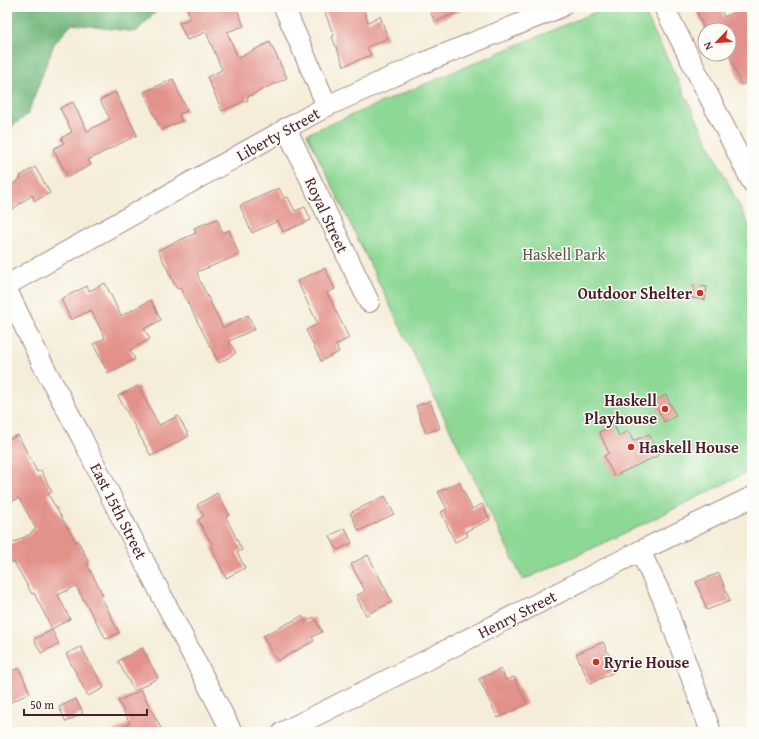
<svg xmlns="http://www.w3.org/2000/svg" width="759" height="739" font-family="'Gentium Book Plus',serif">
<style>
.green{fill:#8dd894;stroke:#6c7c60}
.forest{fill:#72b87e;stroke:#5e6c54}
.building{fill:#e3928b}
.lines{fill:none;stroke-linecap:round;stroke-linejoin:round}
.minor-casing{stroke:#a08682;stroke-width:22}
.minor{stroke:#fff;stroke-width:20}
.poi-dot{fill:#c8321e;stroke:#fdfcf7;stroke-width:1.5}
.labels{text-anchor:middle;stroke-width:3;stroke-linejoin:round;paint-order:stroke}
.street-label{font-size:16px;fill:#4a1f2b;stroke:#fdfcf7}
.park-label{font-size:16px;fill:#5e564a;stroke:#fdfcf7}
.poi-label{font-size:16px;font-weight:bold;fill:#4a1f2b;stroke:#fdfcf7;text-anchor:end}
</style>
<rect width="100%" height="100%" fill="#fdfcf7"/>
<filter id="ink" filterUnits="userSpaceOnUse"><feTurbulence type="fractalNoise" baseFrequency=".025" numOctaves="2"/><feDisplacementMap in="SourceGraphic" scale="8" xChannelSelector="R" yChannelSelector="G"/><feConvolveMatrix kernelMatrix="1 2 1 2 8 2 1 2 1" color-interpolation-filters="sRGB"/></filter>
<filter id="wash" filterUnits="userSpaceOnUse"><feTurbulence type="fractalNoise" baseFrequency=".012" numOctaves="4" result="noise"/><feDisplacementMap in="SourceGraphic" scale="16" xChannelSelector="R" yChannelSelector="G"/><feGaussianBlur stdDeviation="0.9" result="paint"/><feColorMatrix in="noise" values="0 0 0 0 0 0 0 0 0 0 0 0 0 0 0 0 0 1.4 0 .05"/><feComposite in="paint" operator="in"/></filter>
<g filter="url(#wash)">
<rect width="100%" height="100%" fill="#f5edd9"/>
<path class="green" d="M 607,7 L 642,7 L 752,232 L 752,470 L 615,538 L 523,580 L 307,134 Z"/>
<path class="forest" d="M 7,7 L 156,7 L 156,12 L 136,32 L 72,24 L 54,44 L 41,78 L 28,114 L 7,130 Z"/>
<g id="blocks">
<g class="building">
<path d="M 186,7 L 236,7 L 244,26 L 227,32 L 238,58 L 270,42 L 287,78 L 247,97 L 248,100 L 222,111 L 207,77 L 222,70 L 206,32 L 187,40 L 179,23 L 191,18 Z"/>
<path d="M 323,7 L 363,7 L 368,22 L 380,16 L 388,38 L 367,47 L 371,55 L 344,66 L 332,37 L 334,36 Z"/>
<path d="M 428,7 L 469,7 L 435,22 Z"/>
<path d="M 695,7 L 720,7 L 724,17 L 745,7 L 752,7 L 752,81 L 741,85 L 729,54 L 729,30 L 705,31 Z"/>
<path d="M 173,79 L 187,111 L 179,114 L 182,121 L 161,130 L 144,92 Z"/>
<path d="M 115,92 L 137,135 L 88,160 L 91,165 L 68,177 L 53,149 L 64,143 L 61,138 L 72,132 L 60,108 L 73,102 L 87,131 L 110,119 L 100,100 Z"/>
<path d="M 35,167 L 50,193 L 35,201 L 32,195 L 13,209 L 7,201 L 7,189 L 21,178 L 20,176 Z"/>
<path d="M 279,188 L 284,198 L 288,197 L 295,211 L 305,207 L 311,220 L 283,232 L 278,221 L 252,233 L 240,206 Z"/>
<path d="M 217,219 L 223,233 L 229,230 L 239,255 L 197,272 L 199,279 L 223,328 L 248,315 L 255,329 L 229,341 L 236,353 L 219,363 L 180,288 L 177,289 L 158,250 L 196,233 L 194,228 Z"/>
<path d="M 325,268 L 335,289 L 327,293 L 349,338 L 336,345 L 339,352 L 321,361 L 306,330 L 318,324 L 297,281 Z"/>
<path d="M 105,283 L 121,316 L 151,300 L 161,320 L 144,329 L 150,339 L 130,350 L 135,359 L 108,373 L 93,344 L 105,338 L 91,310 L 71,320 L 61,299 L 87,286 L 89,291 Z"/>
<path d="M 694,285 L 707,287 L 705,300 L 692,298 Z"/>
<path d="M 138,386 L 159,425 L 178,416 L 189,436 L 151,456 L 118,396 Z"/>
<path d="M 666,395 L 676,416 L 664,422 L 654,401 Z"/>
<path d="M 430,401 L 440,428 L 426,433 L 416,406 Z"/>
<path d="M 614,425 L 619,436 L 628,431 L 633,441 L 649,434 L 659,455 L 614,476 L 604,456 L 609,453 L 599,432 Z"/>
<path d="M 18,435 L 37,472 L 41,470 L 52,492 L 48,494 L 76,542 L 78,541 L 89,562 L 87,564 L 103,595 L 101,596 L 119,633 L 106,639 L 76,586 L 58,595 L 70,619 L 52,629 L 34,593 L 32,594 L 14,562 L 12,563 L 7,554 L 7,546 L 32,533 L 31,532 L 36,529 L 19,498 L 7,504 L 7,440 Z"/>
<path d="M 459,482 L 472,509 L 482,504 L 490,520 L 466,531 L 468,536 L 455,542 L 441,512 L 447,509 L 438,492 Z"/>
<path d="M 217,493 L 230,515 L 226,517 L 242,550 L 237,552 L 245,568 L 226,578 L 211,547 L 213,546 L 198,520 L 204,516 L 197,505 Z"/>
<path d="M 385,496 L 394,514 L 359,531 L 350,513 Z"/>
<path d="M 345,528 L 352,543 L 337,550 L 330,536 Z"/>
<path d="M 368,555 L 392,602 L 366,615 L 356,596 L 365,591 L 351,564 Z"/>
<path d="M 719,573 L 730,601 L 707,610 L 696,582 Z"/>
<path d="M 302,616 L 305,622 L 314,617 L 322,632 L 312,637 L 314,641 L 277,661 L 263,636 Z"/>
<path d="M 52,630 L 59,644 L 41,653 L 34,639 Z"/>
<path d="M 603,642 L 616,671 L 590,684 L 576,654 Z"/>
<path d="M 81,647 L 104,688 L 88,696 L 66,654 Z"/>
<path d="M 142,648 L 158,678 L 134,691 L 118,661 Z"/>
<path d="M 19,668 L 30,693 L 7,704 L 7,673 Z"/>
<path d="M 501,669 L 506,680 L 514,677 L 527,704 L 498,718 L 479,679 Z"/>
<path d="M 141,690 L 163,732 L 111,732 L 130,723 L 118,701 Z"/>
<path d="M 76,699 L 83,713 L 66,722 L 59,707 Z"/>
</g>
</g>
</g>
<g filter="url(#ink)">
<use href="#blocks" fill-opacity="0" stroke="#a08682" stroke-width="1"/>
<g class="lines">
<defs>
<g id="minor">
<path d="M 284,7 L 327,106"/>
<path d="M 664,7 L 752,182"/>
<path d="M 286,128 L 369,302"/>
<path d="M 7,285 L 327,106 L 423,63 L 561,7"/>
<path d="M 7,290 L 42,363 L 82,438 L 114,503 L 232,732"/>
<path d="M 640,551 L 663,599 L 711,732"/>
<path d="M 283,732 L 427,660 L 640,551 L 752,497"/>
</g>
</defs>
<use href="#minor" class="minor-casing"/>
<use href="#minor" class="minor"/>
</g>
</g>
<g class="poi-dot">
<circle cx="700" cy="293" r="4"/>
<circle cx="665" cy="409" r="4"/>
<circle cx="631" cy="447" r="4"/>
<circle cx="596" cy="662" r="4"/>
</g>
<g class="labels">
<g class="street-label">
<text transform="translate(278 134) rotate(-29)" y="6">Liberty Street</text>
<text transform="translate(327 215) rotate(65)" y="6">Royal Street</text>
<text transform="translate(119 511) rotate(63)" y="6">East 15th Street</text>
<text transform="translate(517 614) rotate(-27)" y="6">Henry Street</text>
</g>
<g class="park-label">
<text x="564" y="260">Haskell Park</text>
</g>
<g class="poi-label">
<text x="692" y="299">Outdoor Shelter</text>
<text x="657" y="406">Haskell<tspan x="657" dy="18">Playhouse</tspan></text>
<text x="639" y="453" text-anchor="start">Haskell House</text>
<text x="604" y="668" text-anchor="start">Ryrie House</text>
</g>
</g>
<rect width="759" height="739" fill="none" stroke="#fdfcf7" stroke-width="24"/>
<g transform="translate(717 42) rotate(245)"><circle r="19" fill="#fdfcf7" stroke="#b5a4a5"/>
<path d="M0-3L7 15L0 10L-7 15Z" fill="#c8321e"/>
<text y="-6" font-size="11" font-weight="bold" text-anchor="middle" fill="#4a1f2b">N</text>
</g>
<path d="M24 709v6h123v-6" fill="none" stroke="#4a1f2b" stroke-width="2"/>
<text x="30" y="709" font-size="12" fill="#4a1f2b" stroke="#fdfcf7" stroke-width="3" paint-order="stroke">50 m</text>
</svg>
